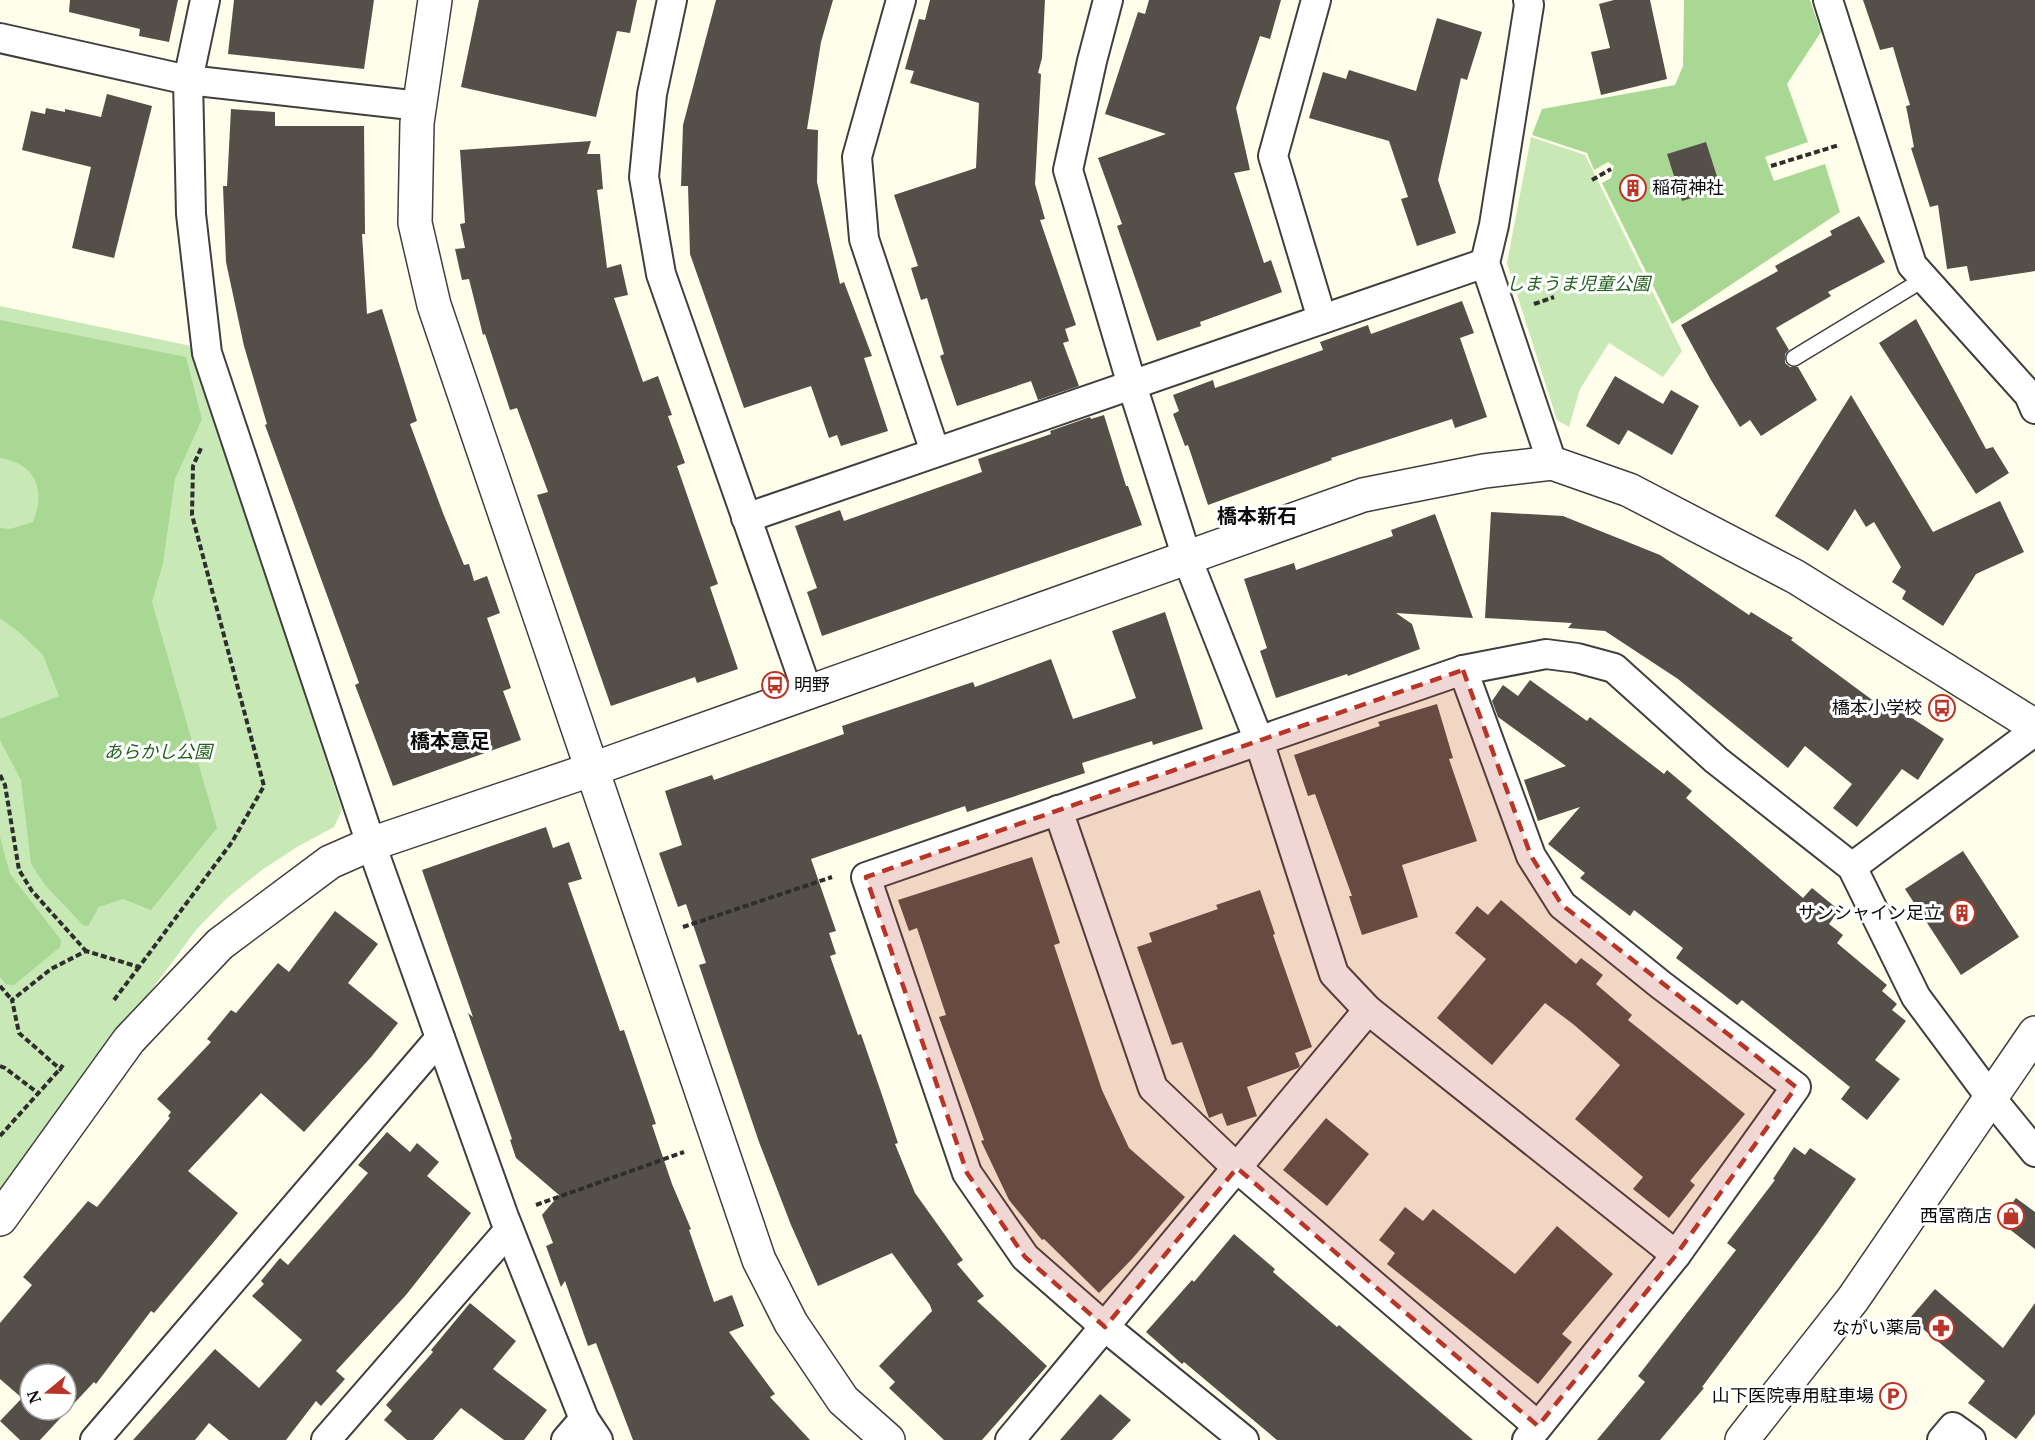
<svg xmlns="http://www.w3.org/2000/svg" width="2035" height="1440" font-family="'Noto Serif','Noto Sans JP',serif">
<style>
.green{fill:#c8e8b6}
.forest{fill:#a9d895}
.building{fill:#544f48;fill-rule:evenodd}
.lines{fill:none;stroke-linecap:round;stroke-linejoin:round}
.service-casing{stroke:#3f3f3f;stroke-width:18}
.minor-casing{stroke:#3f3f3f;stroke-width:32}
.tertiary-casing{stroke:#3f3f3f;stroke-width:36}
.path{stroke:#2e2e2e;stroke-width:4;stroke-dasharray:6 3;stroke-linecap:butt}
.service{stroke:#fff;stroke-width:15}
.minor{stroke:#fff;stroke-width:28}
.tertiary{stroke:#fff;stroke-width:33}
.marked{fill:#b93627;fill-opacity:0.2;stroke:#b93627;stroke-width:4.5;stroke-dasharray:12 8;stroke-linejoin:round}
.labels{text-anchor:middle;stroke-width:6;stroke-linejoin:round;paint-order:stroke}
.poi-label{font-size:18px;fill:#0c0c0c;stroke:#fff;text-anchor:end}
.park-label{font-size:18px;font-style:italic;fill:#21621e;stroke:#fff}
.neighbourhood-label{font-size:20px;font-weight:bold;fill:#0c0c0c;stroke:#fff}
</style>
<rect width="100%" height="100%" fill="#fffeeb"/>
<g class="green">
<path d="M 1531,137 L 1585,155 L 1682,351 L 1663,377 L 1609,343 L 1580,389 L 1569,427 L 1557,420 L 1507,263 Z"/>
<path d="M 0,306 L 191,346 L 342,810 L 334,827 L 297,847 L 262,870 L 227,898 L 196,930 L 0,1194 Z"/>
</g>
<g class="forest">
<path d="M 1684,0 L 1810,0 L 1821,32 L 1787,84 L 1808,142 L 1765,157 L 1774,181 L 1825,164 L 1840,212 L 1672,324 L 1602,183 L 1611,178 L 1614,166 L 1608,162 L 1594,170 L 1587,153 L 1532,135 L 1542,109 L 1675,85 L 1683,66 Z"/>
<path d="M 0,320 L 186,357 L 202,419 L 175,479 L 163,563 L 152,602 L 217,828 L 151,910 L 123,899 L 99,907 L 88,926 L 83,925 L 45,885 L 31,864 L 21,780 L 0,740 L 0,719 L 59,696 L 43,655 L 20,633 L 0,618 L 0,528 L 10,529 L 33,522 C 46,489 36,464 0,458 Z"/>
<path d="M 0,837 L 10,874 L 61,940 L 60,947 L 14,985 L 6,984 L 0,977 Z"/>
</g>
<g class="building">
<path d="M 70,0 L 178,0 L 169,42 L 139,36 L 140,29 L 69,12 Z"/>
<path d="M 234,0 L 374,0 L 364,69 L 228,54 Z"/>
<path d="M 479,0 L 637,0 L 630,33 L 617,31 L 596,117 L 461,87 Z"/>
<path d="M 716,0 L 833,0 L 821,42 L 807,129 L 818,130 L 817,182 L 840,284 L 844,282 L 872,356 L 864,358 L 888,431 L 841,446 L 837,435 L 829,438 L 811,386 L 744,408 L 690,254 L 688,186 L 681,186 L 683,125 Z"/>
<path d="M 930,0 L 1045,0 L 1042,58 L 1038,73 L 1041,74 L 1035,184 L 1045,219 L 1040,220 L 1076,325 L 1065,329 L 1069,341 L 1063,343 L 1079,386 L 1038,400 L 1031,381 L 957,406 L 940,356 L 944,354 L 927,298 L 921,300 L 911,268 L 918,266 L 894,195 L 976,168 L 979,103 L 910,83 L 914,71 L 905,69 L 919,19 L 925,20 Z"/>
<path d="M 1149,0 L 1281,0 L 1270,39 L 1260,36 L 1236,108 L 1250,170 L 1234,173 L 1264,263 L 1271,260 L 1282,292 L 1200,322 L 1201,326 L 1157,341 L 1117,226 L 1122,224 L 1098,158 L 1166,134 L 1105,114 L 1138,12 L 1145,14 Z"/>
<path d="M 1614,0 L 1650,0 L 1667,79 L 1601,95 L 1591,52 L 1610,48 L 1599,4 Z"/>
<path d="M 1863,0 L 2035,0 L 2035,271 L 1970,281 L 1967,266 L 1947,269 L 1938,205 L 1930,207 L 1911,148 L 1914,147 L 1906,106 L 1910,105 L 1893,47 L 1880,50 Z"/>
<path d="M 1437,18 L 1482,32 L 1467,80 L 1461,78 L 1438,180 L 1456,233 L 1417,246 L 1401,199 L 1408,197 L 1389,141 L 1309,118 L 1323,72 L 1346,79 L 1349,70 L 1416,91 Z"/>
<path d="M 107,94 L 152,106 L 114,258 L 72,248 L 91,167 L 22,150 L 31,111 L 45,114 L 46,108 L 65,112 L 65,109 L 101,117 Z"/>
<path d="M 231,109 L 275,112 L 275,126 L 364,126 L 365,234 L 362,234 L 367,314 L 382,309 L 417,421 L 410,424 L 443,513 L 464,565 L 469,564 L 474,581 L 487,576 L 500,613 L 487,618 L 511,688 L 503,691 L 521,740 L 393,786 L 355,685 L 359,683 L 265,425 L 267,424 L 244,346 L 226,262 L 223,186 L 227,186 Z"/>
<path d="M 591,141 L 587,154 L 600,154 L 603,189 L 597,190 L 607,268 L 621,264 L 628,295 L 614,298 L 643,382 L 658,376 L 672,415 L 668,416 L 685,463 L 677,466 L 718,584 L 710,587 L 738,669 L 697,683 L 695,677 L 611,706 L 537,495 L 548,492 L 517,408 L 510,410 L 485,334 L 483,335 L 469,279 L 462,280 L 455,249 L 465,248 L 460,224 L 465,223 L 460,150 Z"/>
<path d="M 1706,142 L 1721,189 L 1682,201 L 1667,154 Z"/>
<path d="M 1859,216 L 1885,262 L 1828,292 L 1831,296 L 1776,328 L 1789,350 L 1785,354 L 1785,363 L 1790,367 L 1798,367 L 1817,400 L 1761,436 L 1750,420 L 1740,427 L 1711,380 L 1681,325 L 1778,271 L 1775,266 L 1832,235 L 1830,231 Z"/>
<path d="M 1462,301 L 1474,333 L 1460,338 L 1487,417 L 1455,428 L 1452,419 L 1331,458 L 1332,460 L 1208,505 L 1188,445 L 1185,446 L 1173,414 L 1179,411 L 1173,395 L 1213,380 L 1215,388 L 1323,350 L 1320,342 L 1368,325 L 1371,334 Z"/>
<path d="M 1916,319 L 1986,449 L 1993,447 L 2009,473 L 1976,494 L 1879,343 Z"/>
<path d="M 1615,376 L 1663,404 L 1671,390 L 1699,406 L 1672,455 L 1628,430 L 1619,445 L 1586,426 Z"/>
<path d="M 1851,395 L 1933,532 L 2000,501 L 2024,552 L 1976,574 L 1943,626 L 1902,599 L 1906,591 L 1892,582 L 1901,567 L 1874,522 L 1866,527 L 1855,509 L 1828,551 L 1775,516 Z"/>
<path d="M 1104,415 L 1126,486 L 1128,486 L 1142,525 L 822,636 L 807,592 L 817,588 L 795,526 L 840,510 L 844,521 L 982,472 L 978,459 L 1051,434 L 1050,431 L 1090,417 L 1091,419 Z"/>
<path d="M 1491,512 L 1563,516 L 1660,555 L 1749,615 L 1751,612 L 1793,638 L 1791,640 L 1894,716 L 1898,709 L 1944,739 L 1918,780 L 1902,769 L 1857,827 L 1833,808 L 1852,784 L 1805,746 L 1788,768 L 1678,679 L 1605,631 L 1568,628 L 1572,623 L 1485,618 Z"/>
<path d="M 1435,514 L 1473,618 L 1396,613 L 1412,624 L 1420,649 L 1348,676 L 1347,674 L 1276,698 L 1260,651 L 1267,648 L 1244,579 L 1294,563 L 1296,570 L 1393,536 L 1391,530 Z"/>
<path d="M 1165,612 L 1203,729 L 1153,745 L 1152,741 L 1082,763 L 1085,773 L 967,812 L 965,806 L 811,859 L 836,931 L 829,933 L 836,954 L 830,956 L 858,1035 L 861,1034 L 881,1092 L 898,1143 L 895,1144 L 915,1193 L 963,1260 L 957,1264 L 984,1296 L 977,1301 L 1047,1366 L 982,1440 L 944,1440 L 889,1388 L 895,1382 L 879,1366 L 932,1311 L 930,1305 L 892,1253 L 818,1286 L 791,1225 L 759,1142 L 699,965 L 706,963 L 686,904 L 678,907 L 659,853 L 682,845 L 665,791 L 712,775 L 714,780 L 844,734 L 842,726 L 973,682 L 975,687 L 1051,659 L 1073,719 L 1136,698 L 1112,631 Z"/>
<path d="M 1530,680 L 1587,721 L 1590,717 L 1664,774 L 1667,770 L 1692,791 L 1686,798 L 1803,898 L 1812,888 L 1839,910 L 1829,924 L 1843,935 L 1837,943 L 1887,985 L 1882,991 L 1897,1004 L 1892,1010 L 1906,1021 L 1875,1060 L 1900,1079 L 1867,1120 L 1841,1099 L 1850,1087 L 1742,1000 L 1737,1005 L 1676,958 L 1683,948 L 1634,910 L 1630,916 L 1580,878 L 1585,873 L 1548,844 L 1580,807 L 1538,821 L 1524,780 L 1566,766 L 1498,717 L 1492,701 L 1503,685 L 1518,696 Z"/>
<path d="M 1437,704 L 1453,758 L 1449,759 L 1477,841 L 1402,865 L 1418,917 L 1362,935 L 1349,896 L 1352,896 L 1315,794 L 1308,796 L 1294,755 L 1380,726 L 1378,722 Z"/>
<path d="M 546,827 L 553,848 L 569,842 L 582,879 L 568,883 L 620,1031 L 624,1030 L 656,1124 L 652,1125 L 672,1184 L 691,1229 L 689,1230 L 714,1302 L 732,1295 L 744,1326 L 729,1332 L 775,1394 L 770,1397 L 810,1440 L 633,1440 L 596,1343 L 588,1346 L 565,1281 L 561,1287 L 546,1246 L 553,1243 L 542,1215 L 559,1195 L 516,1158 L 510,1140 L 512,1139 L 468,1013 L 473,1017 L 422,870 Z"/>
<path d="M 1963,851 L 2019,937 L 1961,975 L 1905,889 Z"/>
<path d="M 1032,857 L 1060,943 L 1054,945 L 1102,1090 L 1129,1148 L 1185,1197 L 1132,1259 L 1099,1293 L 1044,1239 L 1042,1240 L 1009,1200 L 981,1141 L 984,1140 L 939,1017 L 946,1015 L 917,928 L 909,931 L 898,900 Z"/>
<path d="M 1260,890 L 1275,934 L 1273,935 L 1312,1047 L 1295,1053 L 1300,1066 L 1298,1068 L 1247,1087 L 1257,1116 L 1227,1126 L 1222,1113 L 1209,1118 L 1182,1042 L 1172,1045 L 1137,947 L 1152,942 L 1149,933 L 1218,909 L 1216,905 Z"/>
<path d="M 1501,900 L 1576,964 L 1581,958 L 1603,975 L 1596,984 L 1632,1015 L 1628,1020 L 1745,1114 L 1690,1181 L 1695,1185 L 1669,1218 L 1633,1189 L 1643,1177 L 1575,1119 L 1620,1065 L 1573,1024 L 1545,1003 L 1492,1065 L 1437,1018 L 1486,959 L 1455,933 L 1477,906 L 1488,915 Z"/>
<path d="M 335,911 L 378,944 L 348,983 L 398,1023 L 372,1056 L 304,1132 L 261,1093 L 188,1171 L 238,1213 L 154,1313 L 151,1311 L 96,1384 L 94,1382 L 40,1440 L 20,1440 L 0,1421 L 22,1398 L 0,1379 L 0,1323 L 32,1285 L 23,1277 L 88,1201 L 97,1207 L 170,1118 L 168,1116 L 171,1112 L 157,1099 L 211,1042 L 207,1039 L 231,1010 L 236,1013 L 278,963 L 289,972 ZM 30,1374 L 66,1374 L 66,1410 L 30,1410 Z"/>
<path d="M 1326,1118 L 1369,1154 L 1327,1206 L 1283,1170 Z"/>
<path d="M 387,1132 L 410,1152 L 417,1143 L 439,1162 L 427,1176 L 471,1213 L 406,1295 L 336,1371 L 345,1379 L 321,1406 L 316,1401 L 286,1440 L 229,1440 L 209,1423 L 195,1440 L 133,1440 L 215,1349 L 259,1388 L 302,1340 L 252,1296 L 264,1284 L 261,1281 L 280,1258 L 288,1265 L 368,1173 L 358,1165 Z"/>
<path d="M 1794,1147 L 1805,1155 L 1810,1148 L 1856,1179 L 1817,1234 L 1702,1387 L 1704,1388 L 1660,1440 L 1597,1440 L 1645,1382 L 1638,1376 L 1736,1250 L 1727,1243 L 1775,1180 L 1773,1179 Z"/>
<path d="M 2016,1198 L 2035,1212 L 2035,1249 L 1999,1221 Z"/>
<path d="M 1405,1207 L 1423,1221 L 1433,1209 L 1515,1274 L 1557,1226 L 1613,1274 L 1562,1334 L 1572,1342 L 1538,1384 L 1387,1264 L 1395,1253 L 1379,1240 Z"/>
<path d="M 1234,1234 L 1275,1269 L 1273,1272 L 1337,1327 L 1339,1325 L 1473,1440 L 1277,1440 L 1184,1362 L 1182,1364 L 1146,1332 L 1192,1280 L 1194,1282 Z"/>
<path d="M 1935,1289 L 2003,1348 L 2035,1303 L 2035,1414 L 2016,1439 L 1968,1403 L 1985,1381 L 1910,1318 Z"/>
<path d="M 470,1303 L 516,1341 L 493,1369 L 547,1410 L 524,1440 L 504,1440 L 461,1408 L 433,1440 L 407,1440 L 384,1420 L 392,1411 L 386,1405 L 433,1352 L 431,1350 Z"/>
<path d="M 1100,1394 L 1131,1420 L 1112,1440 L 1060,1440 Z"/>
</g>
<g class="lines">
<defs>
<path id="service" d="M 1794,358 L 1924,279"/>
<g id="minor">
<path d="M 205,0 L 188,80 L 191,214 L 207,353 L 371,844 L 504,1217 L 584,1419 L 598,1440"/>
<path d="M 672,0 L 652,94 L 644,177 L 661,274 L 808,693"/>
<path d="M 901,0 L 857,157 L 864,239 L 935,452"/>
<path d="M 1108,0 L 1092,61 L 1068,170 L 1132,385 L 1187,558 L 1259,741 L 1334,974 L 1368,1010 L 1676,1255"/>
<path d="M 1316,0 L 1273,156 L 1322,319"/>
<path d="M 1528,0 L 1529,5 L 1494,225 L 1485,263 L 1552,463"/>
<path d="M 1828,0 L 1912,265 L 2029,395 L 2035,409"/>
<path d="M 0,38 L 188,80 L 420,106"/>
<path d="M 746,518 L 1485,263"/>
<path d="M 1463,670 L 1531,856 L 1562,905 L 1661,985 L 1796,1087 L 1676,1255 L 1527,1440"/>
<path d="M 1058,810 L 1153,1088 L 1237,1168 L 1538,1426"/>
<path d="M 1852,867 L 2035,731"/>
<path d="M 95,1440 L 440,1038"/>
<path d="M 326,1440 L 509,1230"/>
<path d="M 566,1440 L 584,1419"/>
<path d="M 1010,1440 L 1368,1010"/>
<path d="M 1244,1440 L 1105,1327 L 1025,1257 L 967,1173 L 866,877 L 1463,670 L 1546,654 L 1577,658 L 1614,668 L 1716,760 L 1852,867 L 1916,997 L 1991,1098 L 2035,1152"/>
<path d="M 1942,1440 L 1953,1427 L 1971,1440"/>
</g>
<g id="tertiary">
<path d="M 435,0 L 417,123 L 415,223 L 434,305 L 759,1260 L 791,1323 L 843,1400 L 888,1440"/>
<path d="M 0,1219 L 129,1040 L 220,944 L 330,862 L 371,844 L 593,769 L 1363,495 L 1484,471 L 1552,463 L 1629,490 L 1796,577 L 2035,726"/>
<path d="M 1742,1440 L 1853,1299 L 2035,1033"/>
</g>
</defs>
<use href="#service" class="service-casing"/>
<use href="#minor" class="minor-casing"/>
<use href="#tertiary" class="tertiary-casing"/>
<g class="path">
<path d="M 1771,166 L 1839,145"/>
<path d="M 1592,180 L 1611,169"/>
<path d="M 1534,304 L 1554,297"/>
<path d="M 0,775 L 5,785 L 19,870 L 32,891 L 86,951"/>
<path d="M 683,927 L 832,877"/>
<path d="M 0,986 L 12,1000"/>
<path d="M 114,1000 L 139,967"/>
<path d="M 63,1065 L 60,1069 L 19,1033 L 12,1000 L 51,969 L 86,951 L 139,967 L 232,842 L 264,786 L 192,515 L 193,466 L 202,446"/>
<path d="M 0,1066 L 5,1068 L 38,1093"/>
<path d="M 0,1136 L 60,1069 L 62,1070"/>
<path d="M 536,1205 L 684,1152"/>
</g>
<use href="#service" class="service"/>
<use href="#minor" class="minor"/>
<use href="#tertiary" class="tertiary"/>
</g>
<path class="marked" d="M 1463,670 L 1531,856 L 1562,905 L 1796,1087 L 1676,1255 L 1538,1426 L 1237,1168 L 1105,1327 L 1025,1257 L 967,1173 L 866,877 Z"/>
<defs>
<symbol id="building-ring" viewBox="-11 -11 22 22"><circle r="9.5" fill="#fff" stroke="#b93627" stroke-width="1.5"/><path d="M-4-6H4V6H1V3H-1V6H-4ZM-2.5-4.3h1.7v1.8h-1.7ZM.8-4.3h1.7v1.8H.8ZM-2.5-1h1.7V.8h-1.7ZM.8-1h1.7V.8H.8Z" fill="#b93627"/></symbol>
<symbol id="bus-ring" viewBox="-11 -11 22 22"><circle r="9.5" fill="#fff" stroke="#b93627" stroke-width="1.5"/><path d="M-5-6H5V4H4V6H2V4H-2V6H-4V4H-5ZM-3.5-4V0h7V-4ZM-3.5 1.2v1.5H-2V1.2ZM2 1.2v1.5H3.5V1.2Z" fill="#b93627"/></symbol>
<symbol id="shop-ring" viewBox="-11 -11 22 22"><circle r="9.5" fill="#fff" stroke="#b93627" stroke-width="1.5"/><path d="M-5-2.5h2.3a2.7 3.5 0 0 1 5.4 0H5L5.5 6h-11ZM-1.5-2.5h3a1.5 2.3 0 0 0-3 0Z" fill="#b93627"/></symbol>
<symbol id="pharmacy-ring" viewBox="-11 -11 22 22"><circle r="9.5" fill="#fff" stroke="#b93627" stroke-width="1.5"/><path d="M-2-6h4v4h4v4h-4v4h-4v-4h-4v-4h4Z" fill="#b93627"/></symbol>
<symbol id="parking-ring" viewBox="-11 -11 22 22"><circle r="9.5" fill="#fff" stroke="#b93627" stroke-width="1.5"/><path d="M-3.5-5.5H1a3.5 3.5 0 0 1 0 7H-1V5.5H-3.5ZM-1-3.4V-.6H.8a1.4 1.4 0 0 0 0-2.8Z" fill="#b93627"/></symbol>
</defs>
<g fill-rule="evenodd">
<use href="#building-ring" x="1618" y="173" width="30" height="30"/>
<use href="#bus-ring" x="760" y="670" width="30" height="30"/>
<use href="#bus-ring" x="1927" y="693" width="30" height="30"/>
<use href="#building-ring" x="1947" y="898" width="30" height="30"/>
<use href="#shop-ring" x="1996" y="1201" width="30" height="30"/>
<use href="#pharmacy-ring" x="1926" y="1313" width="30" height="30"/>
<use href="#parking-ring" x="1878" y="1381" width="30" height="30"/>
</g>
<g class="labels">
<g class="poi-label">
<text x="1652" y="194" text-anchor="start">稲荷神社</text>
<text x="794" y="691" text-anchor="start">明野</text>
<text x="1922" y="714">橋本小学校</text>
<text x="1942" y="919">サンシャイン足立</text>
<text x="1992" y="1222">西冨商店</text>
<text x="1922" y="1334">ながい薬局</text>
<text x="1874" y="1402">山下医院専用駐車場</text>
</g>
<g class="park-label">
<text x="1578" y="290">しまうま児童公園</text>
<text x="158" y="758">あらかし公園</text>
</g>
<g class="neighbourhood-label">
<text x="1257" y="523">橋本新石</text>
<text x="450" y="748">橋本意足</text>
</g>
</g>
<g transform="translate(48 1392) rotate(251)"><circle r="28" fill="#ffffff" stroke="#9e9e9e" stroke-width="1.5"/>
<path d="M0-4.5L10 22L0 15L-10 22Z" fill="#b93627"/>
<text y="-9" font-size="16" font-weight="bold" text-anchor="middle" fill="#0c0c0c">N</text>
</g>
</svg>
